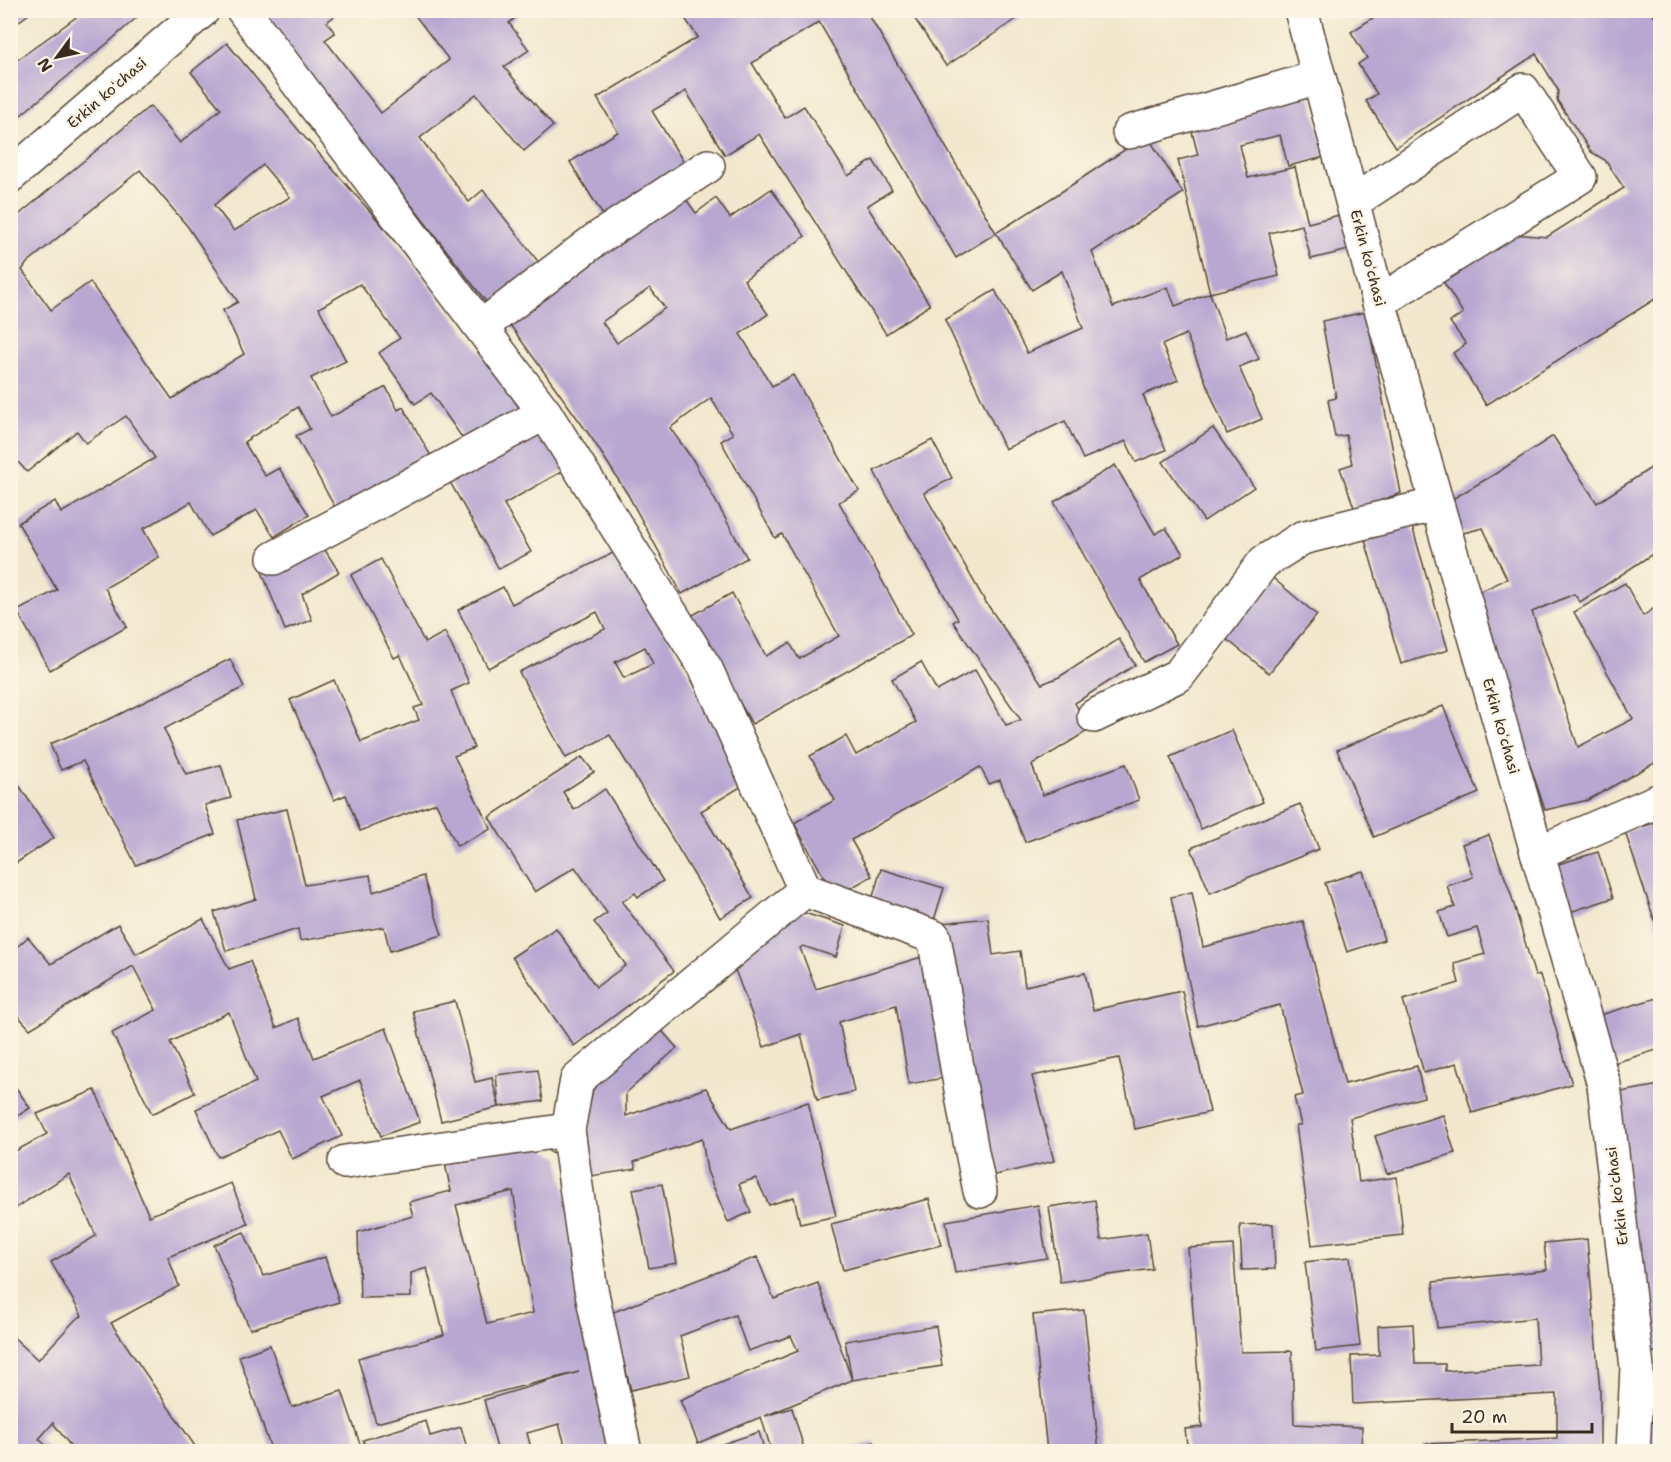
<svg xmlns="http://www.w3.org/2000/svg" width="1671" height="1462" font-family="'Shantell Sans',sans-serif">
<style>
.building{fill:#b8a7d1;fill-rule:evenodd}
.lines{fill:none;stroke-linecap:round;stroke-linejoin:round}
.minor-casing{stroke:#574638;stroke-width:36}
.minor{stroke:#fff;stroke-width:33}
.labels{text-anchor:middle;stroke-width:4.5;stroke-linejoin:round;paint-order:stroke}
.street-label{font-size:15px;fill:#3b2a1e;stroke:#fcf5e5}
</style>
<rect width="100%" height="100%" fill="#fcf5e5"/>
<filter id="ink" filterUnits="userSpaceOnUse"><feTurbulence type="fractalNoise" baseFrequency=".0167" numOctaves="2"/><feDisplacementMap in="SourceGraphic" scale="12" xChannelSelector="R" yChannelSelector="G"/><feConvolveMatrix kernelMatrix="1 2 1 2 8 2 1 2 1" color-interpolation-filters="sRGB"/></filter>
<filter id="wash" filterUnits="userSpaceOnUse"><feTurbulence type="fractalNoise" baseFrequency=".008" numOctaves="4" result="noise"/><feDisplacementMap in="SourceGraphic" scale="24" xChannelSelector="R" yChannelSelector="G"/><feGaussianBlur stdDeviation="1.35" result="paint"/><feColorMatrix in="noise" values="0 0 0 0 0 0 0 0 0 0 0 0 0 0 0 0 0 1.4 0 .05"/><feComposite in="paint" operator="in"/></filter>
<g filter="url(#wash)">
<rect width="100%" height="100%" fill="#f3e8cd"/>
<g id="blocks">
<g class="building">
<path d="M 10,10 L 34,10 L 10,28 Z"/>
<path d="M 86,10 L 145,10 L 109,42 L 10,124 L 10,53 L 16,61 Z"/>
<path d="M 251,10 L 342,10 L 327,22 L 335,33 L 325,40 L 381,113 L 449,60 L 411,10 L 526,10 L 509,23 L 529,50 L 504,67 L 553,126 L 524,151 L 476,94 L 420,138 L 469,202 L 483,190 L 543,268 L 491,308 L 382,167 L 376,172 Z"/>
<path d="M 679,10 L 866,10 L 996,233 L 1058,194 L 1147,135 L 1183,193 L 1092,252 L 1113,307 L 1168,287 L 1175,306 L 1210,293 L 1226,338 L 1246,330 L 1259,359 L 1239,367 L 1262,419 L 1227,434 L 1186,334 L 1162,345 L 1178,380 L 1143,395 L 1166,450 L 1136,462 L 1126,441 L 1083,459 L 1065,421 L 1005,449 L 945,320 L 995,290 L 1027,353 L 1083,328 L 1062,271 L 1032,290 L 996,233 L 956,258 L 819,22 L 752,63 L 785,118 L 804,106 L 848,176 L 873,160 L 892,190 L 867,206 L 930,305 L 886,334 L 759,134 L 725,155 L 686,91 L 652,111 L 686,166 L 604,217 L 570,162 L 618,132 L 597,98 L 698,37 Z"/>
<path d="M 909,10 L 1030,10 L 946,66 Z"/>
<path d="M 1385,10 L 1651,10 L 1660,26 L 1660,296 L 1486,405 L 1453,353 L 1466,344 L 1450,322 L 1463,313 L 1441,278 L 1513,234 L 1547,237 L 1624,188 L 1605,160 L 1591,152 L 1557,100 L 1558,90 L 1536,54 L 1396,147 L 1366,101 L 1377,94 L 1358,64 L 1367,58 L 1351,32 Z"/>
<path d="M 227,43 L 301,133 L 381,224 L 484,356 L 520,409 L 468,446 L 431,393 L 415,404 L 379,353 L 400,338 L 360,284 L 319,308 L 346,361 L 311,378 L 331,417 L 386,387 L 398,410 L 403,407 L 432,458 L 337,511 L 296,436 L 310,429 L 298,407 L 244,442 L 265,476 L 279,468 L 309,515 L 274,537 L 257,510 L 210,536 L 191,502 L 143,529 L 159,557 L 105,588 L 127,627 L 50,670 L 17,611 L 57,590 L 18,523 L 55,501 L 61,513 L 155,458 L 126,416 L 86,443 L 77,431 L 27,472 L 10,453 L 10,354 L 14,351 L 10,346 L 10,222 L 150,106 L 180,143 L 221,109 L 191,72 ZM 263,165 L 290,197 L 234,231 L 214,205 ZM 140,170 L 188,227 L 238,302 L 223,310 L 244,354 L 172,399 L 90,282 L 51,310 L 22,270 L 27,263 Z"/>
<path d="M 1308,87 L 1325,157 L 1288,166 L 1280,135 L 1240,145 L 1248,178 L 1295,167 L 1308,223 L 1343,214 L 1353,249 L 1311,259 L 1302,225 L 1269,233 L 1279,276 L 1210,293 L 1178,160 L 1198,155 L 1190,124 Z"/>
<path d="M 771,189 L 805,236 L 744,280 L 768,314 L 740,334 L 772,386 L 793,375 L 859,491 L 839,502 L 912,635 L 752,724 L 691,616 L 732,593 L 766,656 L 790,643 L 799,659 L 839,636 L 782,534 L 775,538 L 721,441 L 733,434 L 711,398 L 670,428 L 693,460 L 747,558 L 682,594 L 628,495 L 593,440 L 505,318 L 680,191 L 696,213 L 716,198 L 730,218 ZM 650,288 L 665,308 L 617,343 L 602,322 Z"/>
<path d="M 1366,312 L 1401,493 L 1355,510 L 1340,468 L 1352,464 L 1346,435 L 1335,437 L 1328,400 L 1336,398 L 1322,321 Z"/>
<path d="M 547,426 L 570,467 L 504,504 L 531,552 L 499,569 L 450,482 Z"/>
<path d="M 1213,428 L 1254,487 L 1204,521 L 1163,462 Z"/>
<path d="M 1553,436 L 1597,503 L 1660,462 L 1660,549 L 1580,602 L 1574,594 L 1532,612 L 1578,747 L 1633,719 L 1574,612 L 1625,583 L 1643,616 L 1660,604 L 1660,760 L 1588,800 L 1545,810 L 1486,632 L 1470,596 L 1507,579 L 1483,528 L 1459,534 L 1447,502 L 1495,474 Z"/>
<path d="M 932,440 L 952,478 L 924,493 L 985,601 L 1042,684 L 1059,677 L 1119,639 L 1135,665 L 1075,703 L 1089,730 L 1032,765 L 1043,795 L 1126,764 L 1139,800 L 1025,842 L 1000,780 L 989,784 L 980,767 L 851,840 L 872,876 L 835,897 L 794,823 L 835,800 L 810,756 L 846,736 L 856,755 L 916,722 L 892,679 L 921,662 L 937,691 L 975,670 L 1006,725 L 1021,720 L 953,622 L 958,619 L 894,509 L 874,471 Z"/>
<path d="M 1115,465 L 1155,534 L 1166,528 L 1183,554 L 1140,580 L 1177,644 L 1144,662 L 1054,502 Z"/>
<path d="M 1412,526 L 1448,650 L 1401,664 L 1365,540 Z"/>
<path d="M 318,539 L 339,572 L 302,594 L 312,620 L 285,630 L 262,572 Z"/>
<path d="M 621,549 L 747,783 L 701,811 L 753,898 L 720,918 L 610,735 L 566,758 L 519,672 L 605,629 L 597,612 L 488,668 L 458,610 L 503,587 L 512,604 ZM 645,647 L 653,664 L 624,678 L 615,662 Z"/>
<path d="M 381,559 L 425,643 L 445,632 L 469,683 L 451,691 L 474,748 L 454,756 L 491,829 L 457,846 L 436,803 L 360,831 L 346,795 L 334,800 L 290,700 L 334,680 L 361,742 L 419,720 L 414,708 L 423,705 L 400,655 L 394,658 L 351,575 Z"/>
<path d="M 1268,574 L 1317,615 L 1269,673 L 1220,634 Z"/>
<path d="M 230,659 L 244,687 L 164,729 L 186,774 L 221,765 L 231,798 L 205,805 L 215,834 L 136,865 L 83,761 L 61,770 L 50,744 L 114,717 Z"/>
<path d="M 1443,706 L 1479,793 L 1374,837 L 1337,750 Z"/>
<path d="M 1232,730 L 1263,802 L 1201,829 L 1170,757 Z"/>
<path d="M 582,757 L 594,772 L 563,792 L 574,810 L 605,789 L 663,881 L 638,897 L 635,893 L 622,902 L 674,971 L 574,1046 L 512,957 L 556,928 L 596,987 L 626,965 L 594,922 L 607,913 L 575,867 L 535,892 L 489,817 Z"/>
<path d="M 10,772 L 54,838 L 10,867 Z"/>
<path d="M 1300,804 L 1319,849 L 1210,893 L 1191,848 Z"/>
<path d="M 287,809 L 305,885 L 370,875 L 373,892 L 423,876 L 442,935 L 390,951 L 384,927 L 300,941 L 298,929 L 226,951 L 214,912 L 256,899 L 237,820 Z"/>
<path d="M 1660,821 L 1660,937 L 1625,832 Z"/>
<path d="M 1489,835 L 1510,891 L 1535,976 L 1540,975 L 1572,1084 L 1472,1113 L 1457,1063 L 1424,1073 L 1403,1000 L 1459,983 L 1454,963 L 1485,954 L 1477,928 L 1447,937 L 1439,912 L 1455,907 L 1447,886 L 1473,877 L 1462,844 Z"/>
<path d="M 1598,852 L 1613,898 L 1567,913 L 1552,866 Z"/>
<path d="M 881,869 L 944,888 L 933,923 L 871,903 Z"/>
<path d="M 1363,871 L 1384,940 L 1347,952 L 1325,883 Z"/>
<path d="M 1192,892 L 1203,947 L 1303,921 L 1345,1084 L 1417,1066 L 1424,1097 L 1350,1118 L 1359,1182 L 1397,1177 L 1403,1235 L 1312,1245 L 1296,1125 L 1301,1125 L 1294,1097 L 1303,1095 L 1280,1005 L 1198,1026 L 1171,897 Z"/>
<path d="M 795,910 L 845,926 L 836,957 L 803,946 L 800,948 L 816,989 L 928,955 L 951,1077 L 909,1084 L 896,1005 L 839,1022 L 854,1092 L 817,1100 L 801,1034 L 764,1047 L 734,967 Z"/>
<path d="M 988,918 L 993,955 L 1020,951 L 1025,986 L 1085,973 L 1093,1010 L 1182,991 L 1210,1112 L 1135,1129 L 1119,1058 L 1032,1076 L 1054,1161 L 991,1176 L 942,923 Z"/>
<path d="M 203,919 L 229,969 L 250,961 L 276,1028 L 298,1018 L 314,1058 L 386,1028 L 420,1122 L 381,1136 L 360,1080 L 323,1096 L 342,1136 L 292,1159 L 278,1130 L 218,1157 L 196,1109 L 256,1082 L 229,1012 L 170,1042 L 195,1093 L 152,1114 L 112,1033 L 156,1010 L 133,966 L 30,1029 L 10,1007 L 10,953 L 28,937 L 51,964 L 118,924 L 136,954 Z"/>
<path d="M 1660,997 L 1660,1049 L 1604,1066 L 1590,1018 Z"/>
<path d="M 455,1001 L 475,1082 L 492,1078 L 499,1107 L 441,1121 L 413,1011 Z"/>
<path d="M 656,1024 L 677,1048 L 626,1093 L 626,1116 L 706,1088 L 731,1129 L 808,1102 L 836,1216 L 800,1224 L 794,1197 L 769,1205 L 756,1178 L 739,1184 L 751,1212 L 728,1222 L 707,1171 L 702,1139 L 634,1162 L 636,1169 L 591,1176 L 584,1122 L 590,1096 L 601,1074 Z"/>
<path d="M 538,1070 L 543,1101 L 499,1107 L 496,1075 Z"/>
<path d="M 10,1079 L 30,1108 L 10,1121 Z"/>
<path d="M 1660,1085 L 1660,1351 L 1651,1353 L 1610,1094 Z"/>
<path d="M 95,1090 L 149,1216 L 231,1183 L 248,1224 L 168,1257 L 179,1286 L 111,1323 L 199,1452 L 75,1452 L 53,1423 L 39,1439 L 47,1446 L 42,1452 L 10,1452 L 10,1334 L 38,1360 L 76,1319 L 82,1316 L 51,1262 L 96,1236 L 69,1174 L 14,1209 L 10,1203 L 10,1154 L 47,1134 L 37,1114 Z"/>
<path d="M 1443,1115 L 1455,1153 L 1387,1174 L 1375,1136 Z"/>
<path d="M 531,1139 L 559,1158 L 615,1452 L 567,1452 L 559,1424 L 527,1433 L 532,1452 L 498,1452 L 484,1400 L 579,1372 L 376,1423 L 358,1358 L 444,1335 L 427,1268 L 411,1273 L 411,1297 L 360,1298 L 358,1232 L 413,1216 L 409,1202 L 451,1191 L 444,1159 ZM 513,1191 L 533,1313 L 487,1324 L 456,1205 Z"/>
<path d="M 662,1184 L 677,1263 L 649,1268 L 633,1189 Z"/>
<path d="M 929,1199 L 941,1245 L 843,1270 L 831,1224 Z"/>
<path d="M 1095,1200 L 1101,1240 L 1147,1233 L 1152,1269 L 1060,1282 L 1049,1207 Z"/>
<path d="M 1038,1205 L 1047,1258 L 955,1273 L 946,1221 Z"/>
<path d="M 1273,1224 L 1275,1269 L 1242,1270 L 1240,1225 Z"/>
<path d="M 244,1232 L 263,1276 L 325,1257 L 339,1302 L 250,1329 L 214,1245 Z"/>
<path d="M 1587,1239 L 1600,1391 L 1600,1452 L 1425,1452 L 1425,1444 L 1557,1438 L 1557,1394 L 1353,1404 L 1351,1356 L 1379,1355 L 1378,1326 L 1413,1324 L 1415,1364 L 1445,1364 L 1445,1371 L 1538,1365 L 1535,1318 L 1437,1328 L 1433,1282 L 1547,1270 L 1544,1243 Z"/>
<path d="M 1233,1245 L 1241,1352 L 1292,1351 L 1294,1424 L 1362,1427 L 1361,1452 L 1188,1452 L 1185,1429 L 1202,1427 L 1188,1248 Z"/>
<path d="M 757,1257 L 774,1299 L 818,1283 L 852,1380 L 765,1416 L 792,1408 L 805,1452 L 772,1452 L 761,1417 L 698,1443 L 680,1400 L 798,1351 L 791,1336 L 748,1351 L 735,1315 L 680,1336 L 690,1376 L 631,1390 L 611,1313 Z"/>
<path d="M 1350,1257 L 1360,1346 L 1316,1351 L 1305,1262 Z"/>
<path d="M 1084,1310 L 1099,1452 L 1047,1452 L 1033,1315 Z"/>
<path d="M 936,1326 L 942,1366 L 852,1380 L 845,1341 Z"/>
<path d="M 270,1345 L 292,1407 L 342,1391 L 361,1447 L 348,1452 L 272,1452 L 239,1356 Z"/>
<path d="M 1660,1398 L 1660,1452 L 1645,1452 L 1646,1401 Z"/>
<path d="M 426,1421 L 430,1436 L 461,1427 L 468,1452 L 367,1452 L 363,1440 Z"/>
<path d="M 759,1432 L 765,1452 L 701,1452 L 701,1451 Z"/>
<path d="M 874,1442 L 877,1452 L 844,1452 L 844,1451 Z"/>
</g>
</g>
</g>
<g filter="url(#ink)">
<use href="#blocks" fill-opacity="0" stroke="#574638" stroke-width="1.5"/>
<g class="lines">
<defs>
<g id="minor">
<path d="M 243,10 L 545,413 L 706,669 L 805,890 L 577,1080 L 568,1130 L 590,1284 L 625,1452"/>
<path d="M 1301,10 L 1379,302 L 1604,1085 L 1637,1367 L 1633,1452"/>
<path d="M 1129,132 L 1319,77"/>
<path d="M 10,176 L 203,10"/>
<path d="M 1353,202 L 1523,90 L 1580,177 L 1379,302"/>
<path d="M 481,327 L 595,240 L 708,166"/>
<path d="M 274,558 L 545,413"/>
<path d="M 1094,716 L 1179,675 L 1264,562 L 1302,538 L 1437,504"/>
<path d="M 1537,853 L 1660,800"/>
<path d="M 805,890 L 934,937 L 972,1152 L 980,1191"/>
<path d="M 345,1162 L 568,1130"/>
</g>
</defs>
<use href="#minor" class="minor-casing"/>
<use href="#minor" class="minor"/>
</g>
</g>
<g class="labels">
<g class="street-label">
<text transform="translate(107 93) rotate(-41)" y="5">Erkin koʻchasi</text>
<text transform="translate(1368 258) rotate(75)" y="5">Erkin koʻchasi</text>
<text transform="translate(1501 726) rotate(74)" y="5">Erkin koʻchasi</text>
<text transform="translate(1617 1196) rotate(-97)" y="5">Erkin koʻchasi</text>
</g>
</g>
<rect width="1671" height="1462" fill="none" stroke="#fcf5e5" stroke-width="36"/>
<g transform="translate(57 57) rotate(237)" stroke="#fcf5e5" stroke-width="4.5" paint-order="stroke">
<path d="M0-4.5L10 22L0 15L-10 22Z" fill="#3b2a1e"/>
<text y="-9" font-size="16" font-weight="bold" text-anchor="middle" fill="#3b2a1e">N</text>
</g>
<path d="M1452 1423v9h140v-9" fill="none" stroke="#3b2a1e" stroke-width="3"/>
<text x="1461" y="1423" font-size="18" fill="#3b2a1e" stroke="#fcf5e5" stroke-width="4.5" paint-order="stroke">20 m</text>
</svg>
